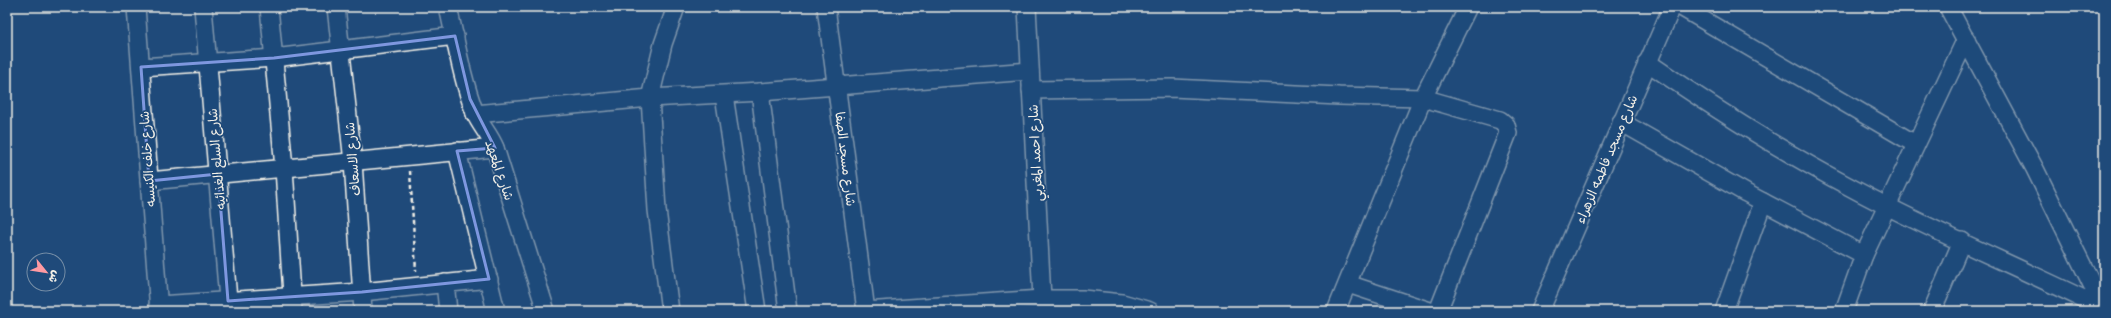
<svg xmlns="http://www.w3.org/2000/svg" width="2111" height="318" font-family="'Gochi Hand','Playpen Sans Arabic',sans-serif">
<style>
.lines{fill:none;stroke-linecap:round;stroke-linejoin:round}
.minor-casing{stroke:#f4f1e8;stroke-width:20}
.path{stroke:#f4f1e8;stroke-width:2.5;stroke-dasharray:4 3;stroke-linecap:butt}
.minor{stroke:#1f4a7a;stroke-width:17}
.marked{fill:none;stroke:#7e97df;stroke-width:3;stroke-linejoin:round}
.labels{text-anchor:middle;stroke-width:3.5;stroke-linejoin:round;paint-order:stroke}
.street-label{font-size:13px;fill:#f4f1e8;stroke:#1f4a7a}
</style>
<rect width="100%" height="100%" fill="#1f4a7a"/>
<filter id="ink" filterUnits="userSpaceOnUse"><feTurbulence type="fractalNoise" baseFrequency=".025" numOctaves="2"/><feDisplacementMap in="SourceGraphic" scale="8" xChannelSelector="R" yChannelSelector="G"/><feConvolveMatrix kernelMatrix="1 2 1 2 8 2 1 2 1" color-interpolation-filters="sRGB"/></filter>
<g filter="url(#ink)">
<g class="lines">
<defs>
<g id="minor">
<path d="M 136,7 L 159,311"/>
<path d="M 203,7 L 229,311"/>
<path d="M 269,7 L 284,168 L 293,311"/>
<path d="M 336,7 L 353,162 L 363,311"/>
<path d="M 448,7 C 456,42 462,79 475,113 C 480,125 490,135 495,148 L 546,311"/>
<path d="M 826,7 L 866,311"/>
<path d="M 1027,7 L 1042,299"/>
<path d="M 1681,7 L 1915,144"/>
<path d="M 1948,7 L 2035,169 L 2104,309"/>
<path d="M 1647,62 C 1712,107 1778,149 1848,186 C 1931,231 2019,267 2104,309"/>
<path d="M 141,67 L 274,58 L 455,36"/>
<path d="M 1031,90 L 1172,88 L 1339,96 L 1423,98 L 1500,120 L 1506,125 L 1508,133 L 1438,311"/>
<path d="M 760,92 L 788,311"/>
<path d="M 724,95 L 757,311"/>
<path d="M 475,114 L 650,98 L 760,92 L 1030,71"/>
<path d="M 1621,122 L 1746,193 L 1864,255"/>
<path d="M 457,151 L 496,311"/>
<path d="M 149,181 L 495,148"/>
<path d="M 445,283 L 448,311"/>
<path d="M 1348,284 L 1430,311"/>
<path d="M 158,305 L 362,292 L 489,279"/>
<path d="M 670,311 L 657,210 L 650,98 L 663,44 L 676,7"/>
<path d="M 865,311 L 1042,299 L 1083,299 L 1122,303 L 1150,311"/>
<path d="M 1336,311 L 1423,98 L 1468,7"/>
<path d="M 1540,311 L 1672,7"/>
<path d="M 1724,311 L 1763,202"/>
<path d="M 1844,311 L 1864,255 L 1966,39"/>
<path d="M 1932,311 L 1962,241"/>
</g>
</defs>
<use href="#minor" class="minor-casing"/>
<path class="path" d="M 410,171 L 416,271"/>
<use href="#minor" class="minor"/>
</g>
</g>
<path d="M0 0H2111V318H0ZM 455,36 L 470,99 L 495,148 L 457,151 L 489,279 L 362,292 L 228,301 L 218,174 L 149,181 L 141,67 L 274,58 Z" fill="#1f4a7a" fill-opacity=".55" fill-rule="evenodd"/>
<path class="marked" d="M 455,36 L 470,99 L 495,148 L 457,151 L 489,279 L 362,292 L 228,301 L 218,174 L 149,181 L 141,67 L 274,58 Z"/>
<g class="labels">
<g class="street-label">
<text transform="translate(1035 153) rotate(-93)" y="5">شارع احمد المغربي</text>
<text transform="translate(147 159) rotate(-94)" y="5">شارع خلف الكنيسه</text>
<text transform="translate(216 159) rotate(-95)" y="5">شارع السلع الغذائيه</text>
<text transform="translate(352 159) rotate(-95)" y="5">شارع الاسعاف</text>
<text transform="translate(846 159) rotate(83)" y="5">شارع مسجد الصفا</text>
<text transform="translate(1606 159) rotate(-67)" y="5">شارع مسجد فاطمه الزهراء</text>
<text transform="translate(500 170) rotate(71)" y="5">شارع المعهد</text>
</g>
</g>
<rect width="2111" height="318" fill="none" stroke="#1f4a7a" stroke-width="24"/>
<rect x="12" y="12" width="2087" height="294" fill="none" stroke="#f4f1e8" stroke-width="1.5" filter="url(#ink)"/>
<g transform="translate(46 272) rotate(120)"><circle r="19" fill="#1f4a7a" stroke="#748da6"/>
<path d="M0-3L7 15L0 10L-7 15Z" fill="#ff9aa2"/>
<text y="-6" font-size="11" font-weight="bold" text-anchor="middle" fill="#f4f1e8">ش</text>
</g>
</svg>
